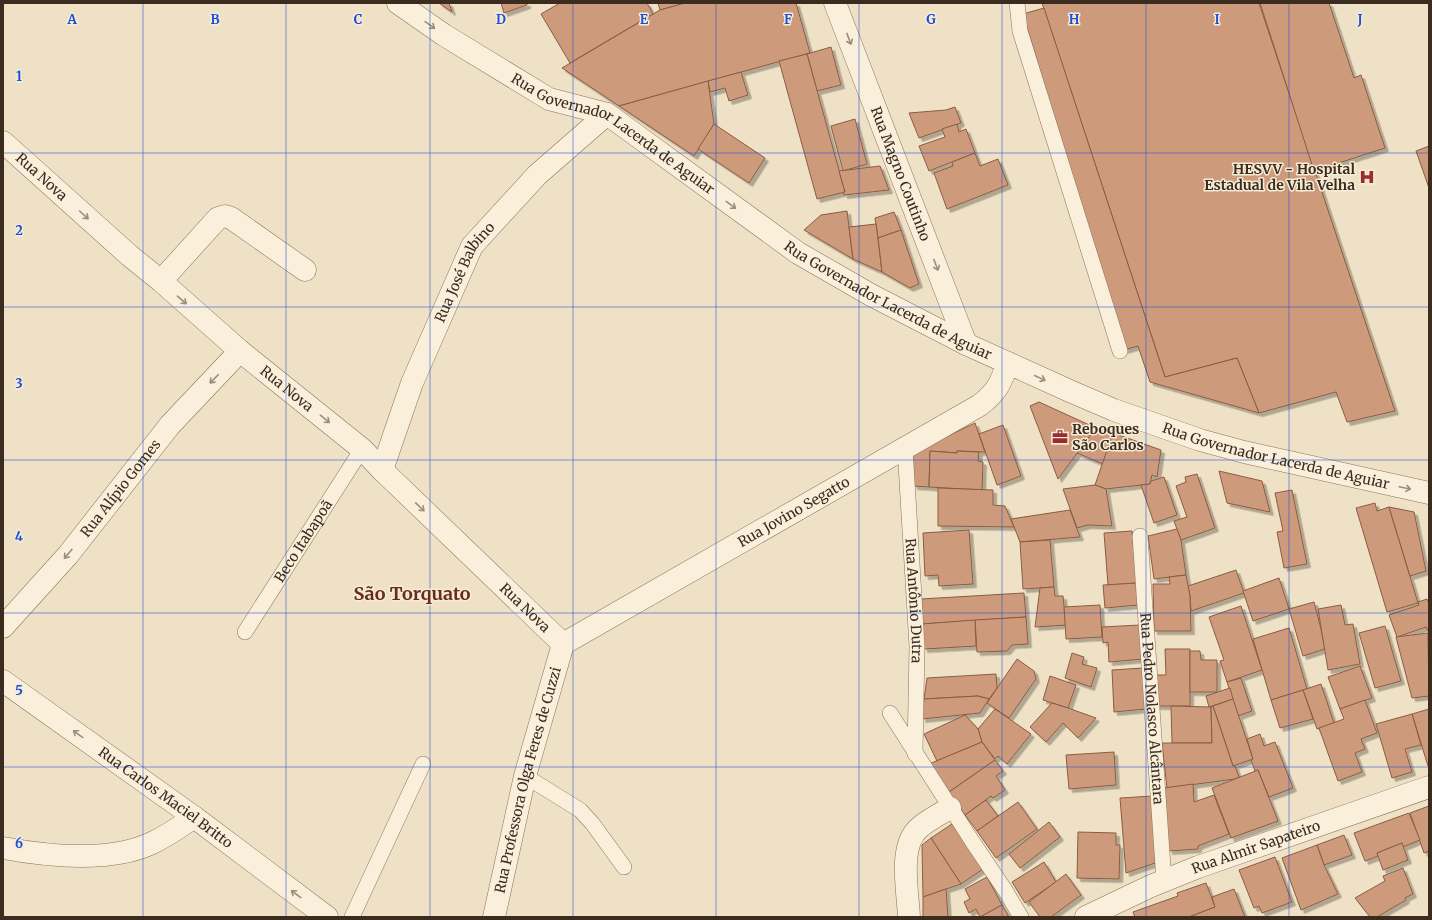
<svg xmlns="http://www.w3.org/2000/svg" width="1432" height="920" font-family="Merriweather,serif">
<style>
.building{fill:#cd9b7c;stroke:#8a5c41;filter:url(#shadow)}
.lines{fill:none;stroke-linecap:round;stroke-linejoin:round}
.service-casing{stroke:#8b735b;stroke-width:16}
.minor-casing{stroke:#8b735b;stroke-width:23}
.tertiary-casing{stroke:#8b735b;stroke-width:23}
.service{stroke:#f9efda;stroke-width:15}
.minor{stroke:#f9efda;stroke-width:22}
.tertiary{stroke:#f9efda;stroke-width:22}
.oneway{stroke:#9a8e7c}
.grid{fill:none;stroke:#1d4ed8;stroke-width:1;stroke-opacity:0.55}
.labels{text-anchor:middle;stroke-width:3;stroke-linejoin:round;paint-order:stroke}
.street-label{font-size:14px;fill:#3b2c1f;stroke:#f6ecd6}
.poi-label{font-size:14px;font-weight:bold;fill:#3b2c1f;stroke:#f6ecd6;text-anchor:end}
.district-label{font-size:18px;font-weight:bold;fill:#682b1e;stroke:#f6ecd6}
.grid-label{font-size:13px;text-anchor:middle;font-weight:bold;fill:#1d4ed8;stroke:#f6ecd6;stroke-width:3;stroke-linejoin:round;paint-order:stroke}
</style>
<defs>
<filter id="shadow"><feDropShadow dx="3.5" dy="3.5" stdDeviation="0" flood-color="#0004"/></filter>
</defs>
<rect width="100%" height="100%" fill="#efe1c6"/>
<g class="building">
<path d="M 439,3 L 449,3 L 452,12 Z"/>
<path d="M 501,3 L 527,3 L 527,5 L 504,13 Z"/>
<path d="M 560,3 L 647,3 L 653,14 L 570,63 L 541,14 Z"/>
<path d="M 658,3 L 685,3 L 660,10 Z"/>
<path d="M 685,3 L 796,3 L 810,53 L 619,106 L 562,68 L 660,10 Z"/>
<path d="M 1042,3 L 1259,3 L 1395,411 L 1347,422 L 1336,392 L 1259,413 L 1237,358 L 1165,377 Z"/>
<path d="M 1260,3 L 1329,3 L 1354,78 L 1361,75 L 1385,148 L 1314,171 Z"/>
<path d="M 1044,8 L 1165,377 L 1237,358 L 1259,413 L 1150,382 L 1138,346 L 1124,350 L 1023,14 Z"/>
<path d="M 831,47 L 841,85 L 817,91 L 807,54 Z"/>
<path d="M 807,54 L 845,192 L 817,199 L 779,61 Z"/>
<path d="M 741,72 L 748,95 L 729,101 L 725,88 L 710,92 L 708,81 Z"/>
<path d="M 708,81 L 714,124 L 694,156 L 619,106 Z"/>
<path d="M 955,107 L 961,123 L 919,138 L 909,113 L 946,110 Z"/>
<path d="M 855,119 L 867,164 L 843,171 L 831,126 Z"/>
<path d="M 714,124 L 765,158 L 749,183 L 698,149 Z"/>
<path d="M 957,124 L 959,132 L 966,129 L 975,153 L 929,171 L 919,146 L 945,137 L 942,129 Z"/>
<path d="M 1429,146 L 1429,188 L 1416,151 Z"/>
<path d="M 975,153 L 980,166 L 998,159 L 1008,185 L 947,209 L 934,173 L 953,166 L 952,162 Z"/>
<path d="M 880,166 L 889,190 L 844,195 L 843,192 L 845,192 L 839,171 Z"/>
<path d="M 847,211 L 853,259 L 804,230 L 821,215 Z"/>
<path d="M 894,212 L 901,230 L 878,238 L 875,218 Z"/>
<path d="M 876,224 L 878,238 L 882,272 L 853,259 L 849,227 Z"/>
<path d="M 901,230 L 919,284 L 910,288 L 882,272 L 878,238 Z"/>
<path d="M 1039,402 L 1096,428 L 1058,479 L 1030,406 Z"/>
<path d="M 975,423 L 985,452 L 957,451 L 957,453 L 930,451 L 929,487 L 914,486 L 910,454 Z"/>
<path d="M 1003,425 L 1021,476 L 997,485 L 979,434 Z"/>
<path d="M 1096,428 L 1113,433 L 1103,464 L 1077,453 Z"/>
<path d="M 1113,433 L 1161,450 L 1157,477 L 1152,475 L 1150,484 L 1106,489 L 1095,485 Z"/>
<path d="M 930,451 L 957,453 L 957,451 L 979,452 L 978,461 L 983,462 L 982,490 L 929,487 Z"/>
<path d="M 1219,471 L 1262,481 L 1270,512 L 1227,503 Z"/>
<path d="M 1197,474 L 1215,528 L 1181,540 L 1174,521 L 1187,517 L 1176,486 L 1186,482 L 1185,477 Z"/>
<path d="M 1164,477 L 1177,515 L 1154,523 L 1141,485 L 1150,484 L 1151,481 Z"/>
<path d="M 1095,485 L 1106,489 L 1112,526 L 1088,525 L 1077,528 L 1063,489 Z"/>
<path d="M 938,488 L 993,490 L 993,505 L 1005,506 L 1014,527 L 938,526 Z"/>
<path d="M 1292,490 L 1307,564 L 1284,568 L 1277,532 L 1283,531 L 1275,493 Z"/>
<path d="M 1375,503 L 1377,511 L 1389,507 L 1418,603 L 1387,612 L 1356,508 Z"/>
<path d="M 1389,507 L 1414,512 L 1426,571 L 1410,576 Z"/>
<path d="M 1070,510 L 1080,537 L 1020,542 L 1011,519 Z"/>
<path d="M 1177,529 L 1181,540 L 1186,575 L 1154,579 L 1148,536 Z"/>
<path d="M 969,530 L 973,584 L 939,586 L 938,575 L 925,576 L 923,533 Z"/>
<path d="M 1132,531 L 1137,583 L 1108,585 L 1104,533 Z"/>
<path d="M 1050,540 L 1054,587 L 1023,589 L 1020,542 Z"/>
<path d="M 1236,570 L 1244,593 L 1191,611 L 1190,596 L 1188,586 Z"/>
<path d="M 1186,575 L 1190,596 L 1191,631 L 1154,631 L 1153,584 L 1170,584 L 1169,577 Z"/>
<path d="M 1279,578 L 1289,609 L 1253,621 L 1243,591 Z"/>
<path d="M 1137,583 L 1138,605 L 1105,608 L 1103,585 Z"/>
<path d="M 1054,587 L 1055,596 L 1063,596 L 1066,625 L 1035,627 L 1040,588 Z"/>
<path d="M 1024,593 L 1026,617 L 922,624 L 921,599 Z"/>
<path d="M 1427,599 L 1429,604 L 1429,633 L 1426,627 L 1397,637 L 1389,615 L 1419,605 L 1418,602 Z"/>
<path d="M 1314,602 L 1321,629 L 1325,649 L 1303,656 L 1289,609 Z"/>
<path d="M 1100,605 L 1102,637 L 1066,639 L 1064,607 Z"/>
<path d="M 1341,605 L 1345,625 L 1353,624 L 1360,664 L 1328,670 L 1318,609 Z"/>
<path d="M 1241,606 L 1262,670 L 1227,682 L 1220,661 L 1224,660 L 1209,617 Z"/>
<path d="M 1026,617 L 1028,644 L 1012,645 L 1007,651 L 977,652 L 975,620 Z"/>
<path d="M 975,620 L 976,646 L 924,649 L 922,624 Z"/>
<path d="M 1140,625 L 1143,659 L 1109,662 L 1108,642 L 1103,643 L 1102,627 Z"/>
<path d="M 1385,626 L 1401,681 L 1375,688 L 1359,633 Z"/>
<path d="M 1289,628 L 1307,689 L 1271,700 L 1253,639 Z"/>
<path d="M 1428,633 L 1429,696 L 1412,698 L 1396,637 Z"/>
<path d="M 1165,649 L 1190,649 L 1190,706 L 1154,706 L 1154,675 L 1166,675 Z"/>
<path d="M 1190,651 L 1200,651 L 1201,660 L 1217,660 L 1217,692 L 1190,692 Z"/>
<path d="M 1072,653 L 1084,657 L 1082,664 L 1097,668 L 1091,687 L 1065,678 Z"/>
<path d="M 1017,659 L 1034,671 L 1036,679 L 1009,718 L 987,703 Z"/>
<path d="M 1360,666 L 1372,698 L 1340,709 L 1328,677 Z"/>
<path d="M 1143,668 L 1146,709 L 1114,712 L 1112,670 Z"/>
<path d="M 996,674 L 997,688 L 989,699 L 978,696 L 924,699 L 927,678 Z"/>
<path d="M 1050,676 L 1076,685 L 1068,708 L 1043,700 Z"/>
<path d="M 1241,678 L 1252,711 L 1238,716 L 1227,682 Z"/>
<path d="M 1321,684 L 1334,723 L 1317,729 L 1303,690 Z"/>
<path d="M 1230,688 L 1233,699 L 1209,707 L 1206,696 Z"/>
<path d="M 1303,690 L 1313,719 L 1280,728 L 1271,700 Z"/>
<path d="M 978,696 L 989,699 L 980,713 L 922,719 L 924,699 Z"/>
<path d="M 1233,699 L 1253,759 L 1233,766 L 1213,706 Z"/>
<path d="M 1365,700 L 1377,733 L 1361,739 L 1365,749 L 1355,753 L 1362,772 L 1338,781 L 1319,728 L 1344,719 L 1340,709 Z"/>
<path d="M 1052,703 L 1068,708 L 1096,718 L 1078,738 L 1063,723 L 1046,742 L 1030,727 Z"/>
<path d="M 1171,706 L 1211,707 L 1212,743 L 1172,743 Z"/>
<path d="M 1213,706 L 1233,766 L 1235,766 L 1239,777 L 1235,779 L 1167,788 L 1162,743 L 1212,743 L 1211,707 Z"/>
<path d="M 995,709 L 1031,734 L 1007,764 L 998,756 L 995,759 L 982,742 L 978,729 Z"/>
<path d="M 1429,709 L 1429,765 L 1428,766 L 1412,714 Z"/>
<path d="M 1412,714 L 1421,745 L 1405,749 L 1412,772 L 1392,778 L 1376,724 Z"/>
<path d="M 965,715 L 978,729 L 982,742 L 937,761 L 924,734 Z"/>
<path d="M 1260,734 L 1264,746 L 1275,742 L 1293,788 L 1269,797 L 1258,770 L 1255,771 L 1251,760 L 1253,759 L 1247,739 Z"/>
<path d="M 982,742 L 995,760 L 949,792 L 929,764 Z"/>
<path d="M 1114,752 L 1116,785 L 1069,789 L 1066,755 Z"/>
<path d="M 995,760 L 1003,771 L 996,776 L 1005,790 L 993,798 L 991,796 L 965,815 L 949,792 Z"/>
<path d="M 1258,770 L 1278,821 L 1231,838 L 1212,788 Z"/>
<path d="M 1193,784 L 1194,802 L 1214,795 L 1229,834 L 1198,846 L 1198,849 L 1169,851 L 1164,788 Z"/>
<path d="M 1153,796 L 1158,862 L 1126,873 L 1120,798 Z"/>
<path d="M 986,800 L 998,816 L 977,831 L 965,815 Z"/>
<path d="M 1018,802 L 1037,829 L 996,858 L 977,831 Z"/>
<path d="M 1429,806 L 1429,851 L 1424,853 L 1410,813 Z"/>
<path d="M 1409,813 L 1420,840 L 1403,847 L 1402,843 L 1377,853 L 1378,856 L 1365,861 L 1354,833 Z"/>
<path d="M 1049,822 L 1060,837 L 1020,868 L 1009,854 Z"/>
<path d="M 952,824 L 983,869 L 961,884 L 931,838 Z"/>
<path d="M 1078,832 L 1116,833 L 1116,845 L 1120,845 L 1119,879 L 1077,878 Z"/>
<path d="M 1344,835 L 1352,855 L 1324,865 L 1317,845 Z"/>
<path d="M 931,838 L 961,884 L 923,897 L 922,845 Z"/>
<path d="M 1402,843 L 1408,860 L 1383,870 L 1377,853 Z"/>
<path d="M 1317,845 L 1324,865 L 1338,894 L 1301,910 L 1282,858 Z"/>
<path d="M 1275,857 L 1292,902 L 1262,913 L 1259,906 L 1254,908 L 1239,870 Z"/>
<path d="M 1044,862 L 1056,882 L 1025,903 L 1012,882 Z"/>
<path d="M 1403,868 L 1413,894 L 1405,898 L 1406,900 L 1377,917 L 1370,917 L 1355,898 L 1385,881 L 1383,876 Z"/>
<path d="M 1066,874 L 1081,895 L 1051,917 L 1040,917 L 1029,902 Z"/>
<path d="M 987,877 L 1002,905 L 980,917 L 976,909 L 969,913 L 964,902 L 970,899 L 965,889 Z"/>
<path d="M 1206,883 L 1215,907 L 1189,917 L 1135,917 L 1133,912 L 1178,896 L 1177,893 Z"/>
<path d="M 946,889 L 948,917 L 923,917 L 923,897 Z"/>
<path d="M 1234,889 L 1245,917 L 1189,917 L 1215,907 L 1212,897 Z"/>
<path d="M 1002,905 L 1009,917 L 979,917 L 980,917 Z"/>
</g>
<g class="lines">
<defs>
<g id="service">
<path d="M 1017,3 L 1020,31 L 1120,351"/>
<path id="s1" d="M 905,448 L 917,646 L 915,754"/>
<path id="s2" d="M 1140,536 L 1164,881"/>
<path id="s3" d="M 245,632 L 362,449"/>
<path d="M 890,713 L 972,841 L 1005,890 L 1021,917"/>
<path d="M 525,776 L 580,810 L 592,823 L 624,867"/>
<path d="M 352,917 L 423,764"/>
</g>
<g id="minor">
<path id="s4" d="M 3,142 L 130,256 L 161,281 L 240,351 L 362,449 L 382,470 L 563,644"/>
<path d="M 161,281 L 218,218 L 225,216 L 231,218 L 305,270"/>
<path id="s5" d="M 382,470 L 412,383 L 472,246 L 537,175 L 607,114"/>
<path id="s6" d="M 3,627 L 68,555 L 170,425 L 240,351"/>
<path id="s7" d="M 563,644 L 980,405 C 998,391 1000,384 1008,363"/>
<path id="s8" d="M 3,681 L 194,817 L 327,917"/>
<path d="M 3,848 C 47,856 110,863 152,843 C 167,836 180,827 194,817"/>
<path id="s9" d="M 494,917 L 525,776 L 563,644"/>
<path d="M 909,917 C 908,892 898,846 919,828 C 928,820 940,814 950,808"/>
<path id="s10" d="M 1086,917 L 1151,886 L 1198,867 L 1429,787"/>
</g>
<g id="tertiary">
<path id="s11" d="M 398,3 L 444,35 L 549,99 L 607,114 L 798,253 L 871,295 L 966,344 L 1072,392 L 1114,410 L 1200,440 L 1244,452 L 1429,493"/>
<path id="s12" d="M 835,3 L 966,344"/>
</g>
</defs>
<use href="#service" class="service-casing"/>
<use href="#minor" class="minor-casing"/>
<use href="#tertiary" class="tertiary-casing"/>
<use href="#service" class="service"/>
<use href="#minor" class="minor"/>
<use href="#tertiary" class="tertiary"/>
</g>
<defs><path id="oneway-shaft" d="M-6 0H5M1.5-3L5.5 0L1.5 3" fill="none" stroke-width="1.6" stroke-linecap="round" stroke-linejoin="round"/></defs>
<g class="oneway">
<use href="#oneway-shaft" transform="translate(430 25) rotate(35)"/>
<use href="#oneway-shaft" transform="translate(849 39) rotate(69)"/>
<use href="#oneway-shaft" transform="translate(731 205) rotate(36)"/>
<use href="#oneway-shaft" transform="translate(84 215) rotate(42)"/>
<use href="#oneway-shaft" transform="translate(936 265) rotate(69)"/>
<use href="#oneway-shaft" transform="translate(182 300) rotate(41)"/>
<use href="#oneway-shaft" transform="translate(1040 378) rotate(25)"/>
<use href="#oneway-shaft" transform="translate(214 379) rotate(134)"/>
<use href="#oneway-shaft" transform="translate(325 419) rotate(39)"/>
<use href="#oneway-shaft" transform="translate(1405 488) rotate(12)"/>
<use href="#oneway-shaft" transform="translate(420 507) rotate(44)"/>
<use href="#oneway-shaft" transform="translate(68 554) rotate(130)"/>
<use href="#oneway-shaft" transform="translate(78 734) rotate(-144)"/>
<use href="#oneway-shaft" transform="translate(296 894) rotate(-143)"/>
</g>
<path class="grid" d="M 143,3 L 143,917M 286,3 L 286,917M 430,3 L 430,917M 573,3 L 573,917M 716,3 L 716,917M 859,3 L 859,917M 1002,3 L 1002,917M 1146,3 L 1146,917M 1289,3 L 1289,917M 3,153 L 1429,153M 3,307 L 1429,307M 3,460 L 1429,460M 3,613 L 1429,613M 3,767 L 1429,767"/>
<defs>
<symbol id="hospital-bare" viewBox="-9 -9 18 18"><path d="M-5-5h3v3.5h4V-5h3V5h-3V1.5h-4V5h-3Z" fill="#9a2b2f" stroke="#f6ecd6" stroke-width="2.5" paint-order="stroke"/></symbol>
<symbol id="office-bare" viewBox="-9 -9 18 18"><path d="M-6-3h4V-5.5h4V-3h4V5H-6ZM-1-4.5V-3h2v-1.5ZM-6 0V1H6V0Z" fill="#9a2b2f" stroke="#f6ecd6" stroke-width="2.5" paint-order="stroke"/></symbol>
</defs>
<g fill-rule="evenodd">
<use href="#hospital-bare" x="1356" y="166" width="22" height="22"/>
<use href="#office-bare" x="1049" y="426" width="22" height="22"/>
</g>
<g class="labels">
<g class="street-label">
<text dy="5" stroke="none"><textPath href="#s11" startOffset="253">Rua Governador Lacerda de Aguiar</textPath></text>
<text dy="5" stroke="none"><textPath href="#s12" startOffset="183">Rua Magno Coutinho</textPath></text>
<text dy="5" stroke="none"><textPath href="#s4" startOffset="52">Rua Nova</textPath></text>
<text dy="5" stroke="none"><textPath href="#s5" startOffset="215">Rua José Balbino</textPath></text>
<text dy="5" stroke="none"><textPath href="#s11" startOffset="577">Rua Governador Lacerda de Aguiar</textPath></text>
<text dy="5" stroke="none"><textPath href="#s4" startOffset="376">Rua Nova</textPath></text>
<text dy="5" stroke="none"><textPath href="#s11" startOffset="997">Rua Governador Lacerda de Aguiar</textPath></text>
<text dy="5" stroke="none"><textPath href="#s6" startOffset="182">Rua Alípio Gomes</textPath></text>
<text dy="5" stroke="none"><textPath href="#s7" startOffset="266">Rua Jovino Segatto</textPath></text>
<text dy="5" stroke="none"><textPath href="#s3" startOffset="108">Beco Itabapoã</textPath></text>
<text dy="5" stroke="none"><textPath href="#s1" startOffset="153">Rua Antônio Dutra</textPath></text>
<text dy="5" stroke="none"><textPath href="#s4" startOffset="700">Rua Nova</textPath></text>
<text dy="5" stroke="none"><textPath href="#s2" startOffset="173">Rua Pedro Nolasco Alcântara</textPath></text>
<text dy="5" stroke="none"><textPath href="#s9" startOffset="141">Rua Professora Olga Feres de Cuzzi</textPath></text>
<text dy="5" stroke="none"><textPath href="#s8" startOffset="200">Rua Carlos Maciel Britto</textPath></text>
<text dy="5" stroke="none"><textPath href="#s10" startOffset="184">Rua Almir Sapateiro</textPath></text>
</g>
<g class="poi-label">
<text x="1355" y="174">HESVV - Hospital<tspan x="1355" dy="16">Estadual de Vila Velha</tspan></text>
<text x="1072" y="434" text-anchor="start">Reboques<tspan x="1072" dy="16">São Carlos</tspan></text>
</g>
<g class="district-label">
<text x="412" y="600">São Torquato</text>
</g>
</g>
<g class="grid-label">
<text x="72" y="24">A</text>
<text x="215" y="24">B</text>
<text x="358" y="24">C</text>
<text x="501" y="24">D</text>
<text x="644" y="24">E</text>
<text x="788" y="24">F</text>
<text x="931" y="24">G</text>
<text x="1074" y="24">H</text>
<text x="1217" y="24">I</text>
<text x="1360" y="24">J</text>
<text x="19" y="81">1</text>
<text x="19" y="235">2</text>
<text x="19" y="388">3</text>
<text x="19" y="541">4</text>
<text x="19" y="695">5</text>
<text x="19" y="848">6</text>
</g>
<rect width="1432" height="920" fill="none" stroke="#3b2c1f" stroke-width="8"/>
</svg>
